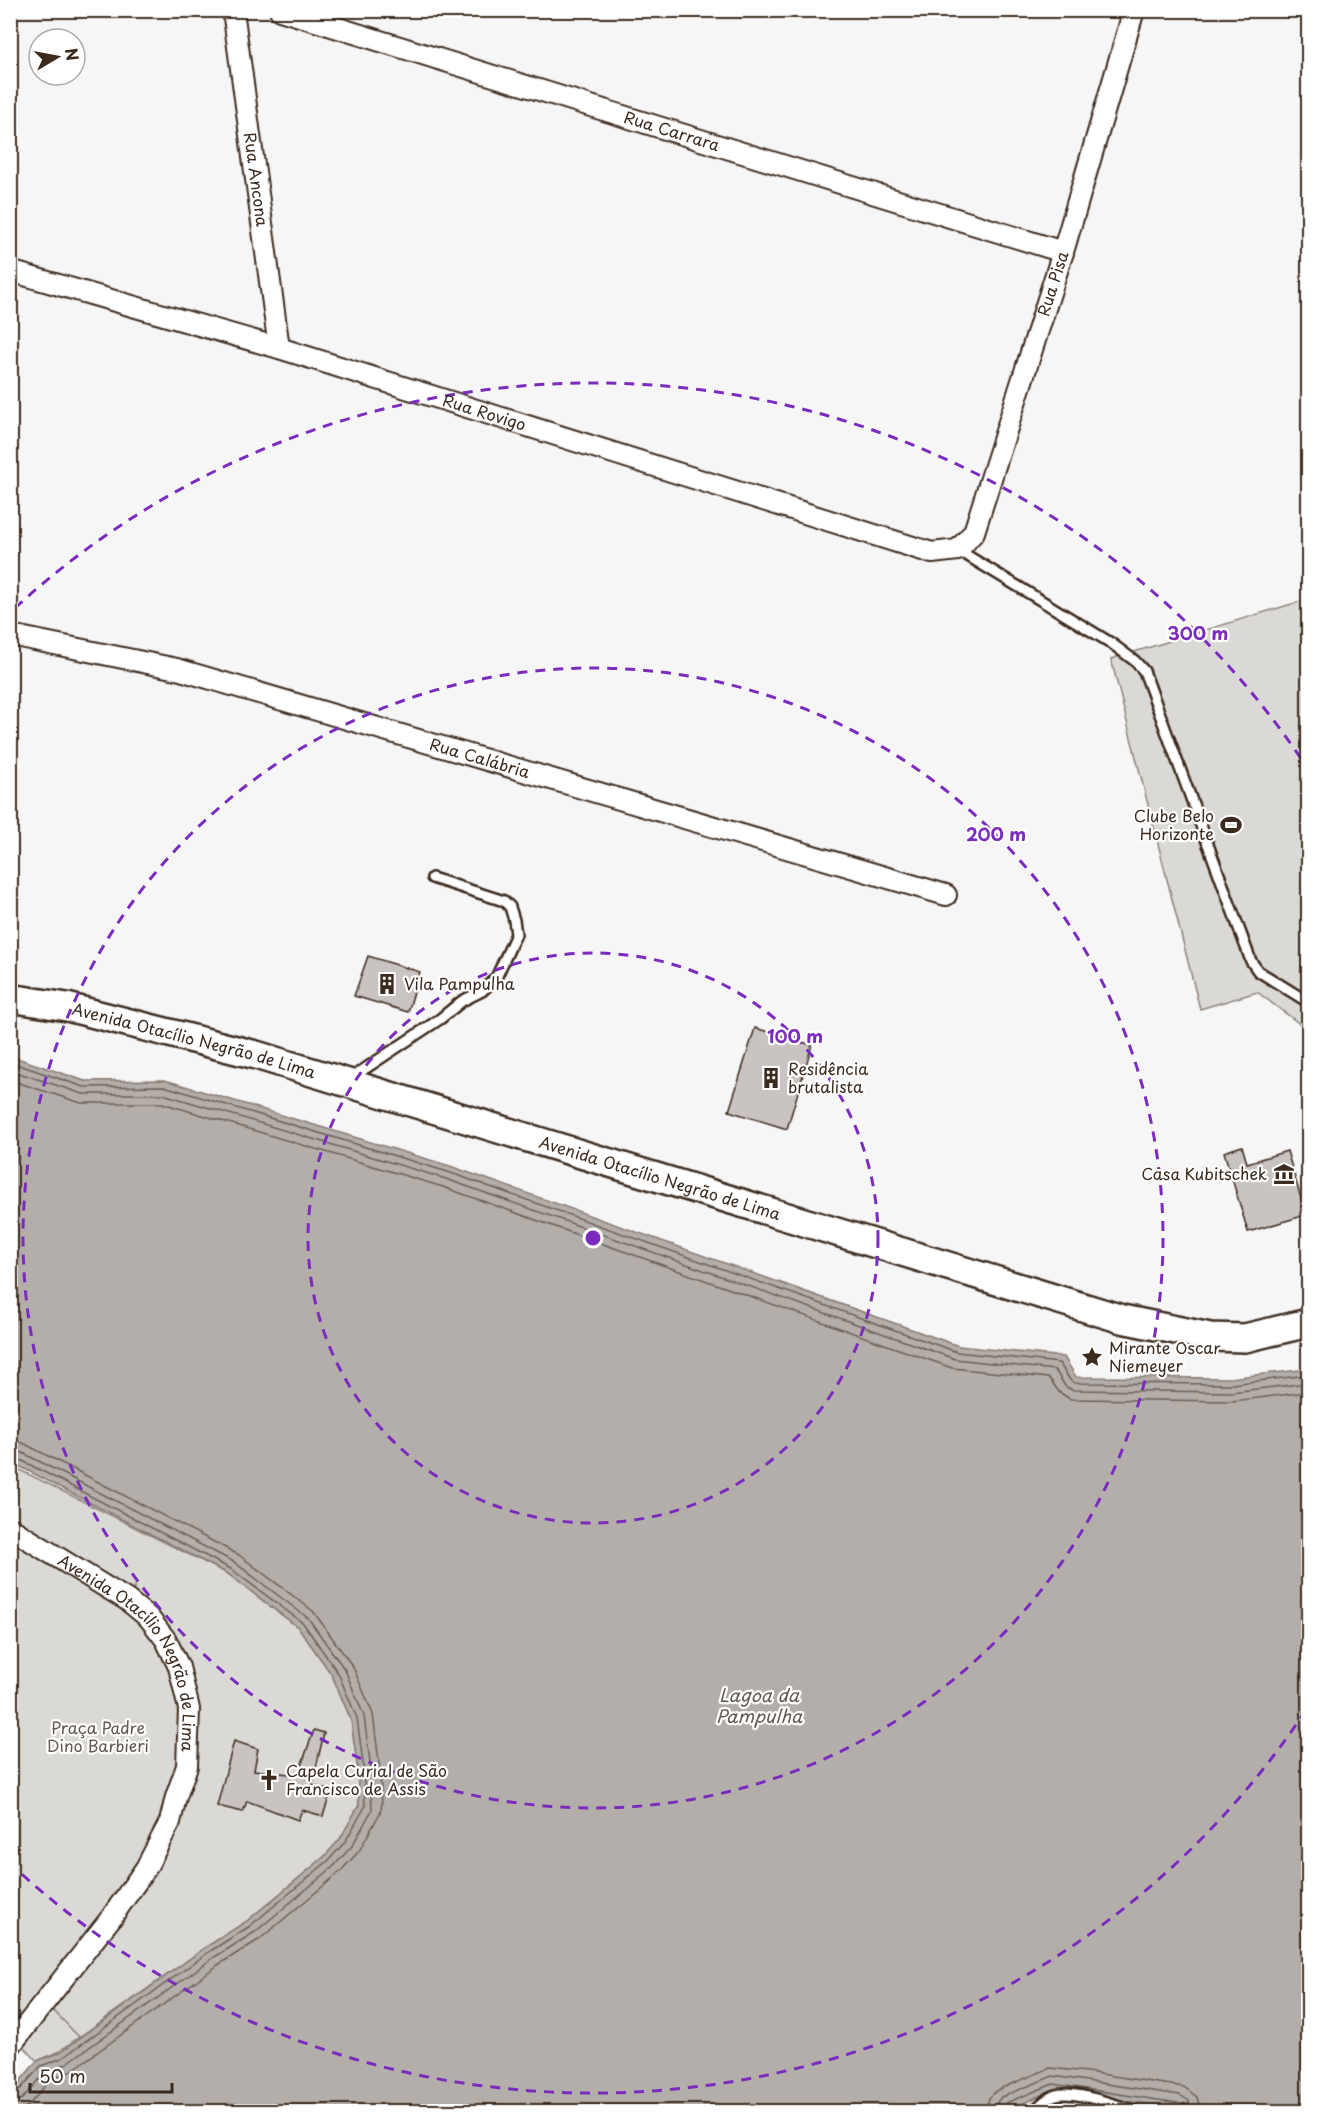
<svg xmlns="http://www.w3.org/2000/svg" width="1319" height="2122" font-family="'Playpen Sans',sans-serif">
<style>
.green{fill:#dbd9d6;stroke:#8b827a;stroke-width:1.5;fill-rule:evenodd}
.water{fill:#b4aeaa;stroke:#847972;stroke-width:1.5}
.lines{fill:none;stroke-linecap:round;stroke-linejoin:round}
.shore{stroke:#6b5f56;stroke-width:1.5}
.building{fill:#c9c3c1;stroke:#3b2a1e;stroke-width:1.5}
.lane-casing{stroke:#3b2a1e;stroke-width:14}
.street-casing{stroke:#3b2a1e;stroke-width:24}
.secondary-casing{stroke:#3b2a1e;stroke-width:32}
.lane{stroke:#fff;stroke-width:9}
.street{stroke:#fff;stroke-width:20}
.secondary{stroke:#fff;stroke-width:27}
.ring{fill:none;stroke:#7b2cbf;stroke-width:3;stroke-dasharray:10 8}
.labels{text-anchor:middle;stroke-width:4.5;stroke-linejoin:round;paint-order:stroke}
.street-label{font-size:16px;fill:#3b2a1e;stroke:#fff}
.poi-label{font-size:16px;fill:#3b2a1e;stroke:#fff;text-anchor:start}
.park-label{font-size:16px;fill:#63564c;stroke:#fff}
.water-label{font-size:18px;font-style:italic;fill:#65584f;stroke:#fff}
.centre{fill:#7b2cbf;stroke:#fff;stroke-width:3}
.ring-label{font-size:18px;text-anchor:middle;font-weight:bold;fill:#7b2cbf;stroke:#fff;stroke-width:4.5;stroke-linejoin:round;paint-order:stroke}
</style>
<rect width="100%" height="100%" fill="#f7f6f6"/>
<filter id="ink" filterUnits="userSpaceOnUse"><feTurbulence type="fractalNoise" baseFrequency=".0167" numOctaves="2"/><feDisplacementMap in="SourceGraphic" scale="12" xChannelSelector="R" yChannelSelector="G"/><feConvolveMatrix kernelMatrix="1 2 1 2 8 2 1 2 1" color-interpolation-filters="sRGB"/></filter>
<g filter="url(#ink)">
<g class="green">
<path d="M 1308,599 L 1308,1030 L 1257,992 L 1200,1009 L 1111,659 Z"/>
<path d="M 10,1465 L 228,1574 L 299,1628 L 332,1675 L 351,1720 L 357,1763 L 359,1805 L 340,1839 L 324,1857 L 247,1921 L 206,1947 L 79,2037 L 50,2007 L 79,2037 L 58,2052 L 37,2061 L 10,2031 ZM 136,1584 L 129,1600 C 141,1612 158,1625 167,1639 C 176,1653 181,1670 185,1686 C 216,1809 117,1913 48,2004 L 145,1866 L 169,1821 L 174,1796 L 184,1765 L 187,1708 L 177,1667 L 164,1641 L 127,1601 Z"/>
<path d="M 1053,2090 L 1196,2111 L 1020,2112 L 1023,2102 Z"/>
</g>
<path class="water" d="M 11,1056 L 85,1081 L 165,1080 L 450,1166 L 959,1346 L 1064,1357 L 1076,1377 L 1230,1378 L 1308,1369 L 1308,2111 L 1196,2111 L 1053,2090 L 1003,2112 L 11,2112 L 11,2092 L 37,2061 L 59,2053 L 206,1947 L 247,1921 L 324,1857 L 340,1839 L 359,1805 L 357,1763 L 351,1720 L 332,1675 L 299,1628 L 228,1574 L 11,1462 Z"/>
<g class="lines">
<g class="shore">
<path d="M 10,1062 L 84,1087 L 164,1086 L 448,1172 L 957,1352 L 1059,1363 L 1070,1380 L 1074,1383 L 1231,1384 L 1308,1375"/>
<path d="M 10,1070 L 83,1094 L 163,1094 L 446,1179 L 955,1359 L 1055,1370 L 1065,1386 L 1072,1390 L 1231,1392 L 1308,1383"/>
<path d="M 10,1080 L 81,1103 L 162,1103 L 443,1187 L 952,1368 L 1049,1378 L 1059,1392 L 1070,1399 L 1232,1401 L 1308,1392"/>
<path d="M 10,1440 L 23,1443 L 239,1555 L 313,1611 L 353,1667 L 373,1714 L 379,1762 L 382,1804 L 380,1813 L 359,1851 L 340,1872 L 260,1939 L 218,1965 L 71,2071 L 50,2080 L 28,2106 L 15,2112"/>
<path d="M 10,1449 L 19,1451 L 234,1562 L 308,1618 L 345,1670 L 364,1716 L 370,1762 L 372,1810 L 352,1846 L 333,1867 L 255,1932 L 213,1958 L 66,2064 L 45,2072 L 22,2099 L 10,2103"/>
<path d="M 10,1457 L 15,1457 L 231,1569 L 303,1623 L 338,1673 L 357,1718 L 363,1763 L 365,1807 L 345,1842 L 328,1861 L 250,1926 L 209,1952 L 62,2058 L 41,2066 L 17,2093 L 10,2095"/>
<path d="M 986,2112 L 989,2098 L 997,2090 L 1050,2068 L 1087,2072 L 1184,2087 L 1197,2097 L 1201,2112"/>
<path d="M 995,2112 L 996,2104 L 1001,2097 L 1053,2076 L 1180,2095 L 1189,2101 L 1192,2112"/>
<path d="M 1002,2112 L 1003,2107 L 1006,2103 L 1053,2084 L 1178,2103 L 1183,2106 L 1184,2112"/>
</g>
</g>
<g class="building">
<path d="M 368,956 L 420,972 L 408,1012 L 354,996 Z"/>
<path d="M 755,1028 L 812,1045 L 787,1129 L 729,1111 Z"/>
<path d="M 1242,1146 L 1247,1163 L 1287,1151 L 1306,1215 L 1248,1232 L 1224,1152 Z"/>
<path d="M 314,1730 L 324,1733 L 312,1785 L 331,1791 L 323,1816 L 302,1810 L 298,1820 L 247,1801 L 243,1812 L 217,1806 L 234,1741 L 258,1749 L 254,1770 L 298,1775 Z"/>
</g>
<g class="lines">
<defs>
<g id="lane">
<path d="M 958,550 L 1111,643 L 1135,661 L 1144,671 L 1251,961 L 1258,971 L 1308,1002"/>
<path d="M 351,1078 L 440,1019 L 462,1001 L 482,991 L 496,978 L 516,934 L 514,920 L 510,907 L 504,901 L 432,878"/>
<path d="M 1034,2112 C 1040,2104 1046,2098 1056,2095 C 1075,2090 1119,2106 1139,2112"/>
</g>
<g id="street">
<path id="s1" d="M 233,10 L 279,348"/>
<path id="s2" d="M 280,10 L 1063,252"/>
<path id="s3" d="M 10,271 L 279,348 L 932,553 L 958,550 L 974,532 L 1063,252 L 1134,10"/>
<path id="s4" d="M 10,635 L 177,669 L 946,895"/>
<path id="s5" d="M 10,1528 L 127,1600 L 149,1618 L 166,1640 L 179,1667 L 189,1709 L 187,1766 L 176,1797 L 170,1822 L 146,1868 L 111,1918 L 10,2046"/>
</g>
<g id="secondary">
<path id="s6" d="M 10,998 L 67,1007 L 256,1055 L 1122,1319 L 1210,1337 L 1245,1338 L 1308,1323"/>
</g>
</defs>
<use href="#lane" class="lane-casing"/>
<use href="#street" class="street-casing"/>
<use href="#secondary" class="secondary-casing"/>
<use href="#lane" class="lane"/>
<use href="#street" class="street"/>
<use href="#secondary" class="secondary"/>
</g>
</g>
<g class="ring">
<circle cx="593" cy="1238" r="285"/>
<circle cx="593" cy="1238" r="570"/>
<path d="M1306 1710A855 855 0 0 1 15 1868M15 608A855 855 0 0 1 1306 766"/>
</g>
<defs>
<symbol id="stadium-bare" viewBox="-9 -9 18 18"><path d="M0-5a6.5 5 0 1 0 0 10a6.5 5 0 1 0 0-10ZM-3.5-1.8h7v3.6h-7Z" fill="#3b2a1e" stroke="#fff" stroke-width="2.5" paint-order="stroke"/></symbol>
<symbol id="building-bare" viewBox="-9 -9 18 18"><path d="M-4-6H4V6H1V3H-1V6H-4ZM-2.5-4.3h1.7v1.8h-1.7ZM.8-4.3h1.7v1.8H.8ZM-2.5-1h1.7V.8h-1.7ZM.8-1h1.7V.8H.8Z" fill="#3b2a1e" stroke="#fff" stroke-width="2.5" paint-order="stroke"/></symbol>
<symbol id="museum-bare" viewBox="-9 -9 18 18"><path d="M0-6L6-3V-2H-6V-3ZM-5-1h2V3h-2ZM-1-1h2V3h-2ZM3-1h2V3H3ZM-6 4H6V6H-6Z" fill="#3b2a1e" stroke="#fff" stroke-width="2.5" paint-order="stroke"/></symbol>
<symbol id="sight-bare" viewBox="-9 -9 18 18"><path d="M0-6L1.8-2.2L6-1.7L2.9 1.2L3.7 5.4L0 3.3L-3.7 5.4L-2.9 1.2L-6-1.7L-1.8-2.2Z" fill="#3b2a1e" stroke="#fff" stroke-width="2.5" paint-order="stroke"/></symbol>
<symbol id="church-bare" viewBox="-9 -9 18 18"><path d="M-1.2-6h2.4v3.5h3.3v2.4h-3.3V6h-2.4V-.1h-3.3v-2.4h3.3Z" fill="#3b2a1e" stroke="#fff" stroke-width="2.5" paint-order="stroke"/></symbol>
</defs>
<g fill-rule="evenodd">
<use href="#stadium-bare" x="1216" y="810" width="30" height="30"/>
<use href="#building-bare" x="372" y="969" width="30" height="30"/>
<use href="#building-bare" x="756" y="1063" width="30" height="30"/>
<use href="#museum-bare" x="1269" y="1159" width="30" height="30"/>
<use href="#sight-bare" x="1077" y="1342" width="30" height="30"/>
<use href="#church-bare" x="254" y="1765" width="30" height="30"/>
</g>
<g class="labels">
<g class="street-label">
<text dy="6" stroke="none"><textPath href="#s2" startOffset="410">Rua Carrara</textPath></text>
<text dy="6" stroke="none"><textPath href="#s1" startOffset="171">Rua Ancona</textPath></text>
<text dy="6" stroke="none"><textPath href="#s3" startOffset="1275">Rua Pisa</textPath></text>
<text dy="6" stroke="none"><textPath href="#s3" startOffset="495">Rua Rovigo</textPath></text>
<text dy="6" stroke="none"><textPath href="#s4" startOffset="486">Rua Calábria</textPath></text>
<text dy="6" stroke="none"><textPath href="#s6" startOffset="189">Avenida Otacílio Negrão de Lima</textPath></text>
<text dy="6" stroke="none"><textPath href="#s6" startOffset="675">Avenida Otacílio Negrão de Lima</textPath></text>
<text dy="6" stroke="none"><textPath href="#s5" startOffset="184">Avenida Otacílio Negrão de Lima</textPath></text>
</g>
<g class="poi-label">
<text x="1214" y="822" text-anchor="end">Clube Belo<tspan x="1214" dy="18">Horizonte</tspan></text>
<text x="404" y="990">Vila Pampulha</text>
<text x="788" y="1075">Residência<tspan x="788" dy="18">brutalista</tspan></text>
<text x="1267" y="1180" text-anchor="end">Casa Kubitschek</text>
<text x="1109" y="1354">Mirante Oscar<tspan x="1109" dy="18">Niemeyer</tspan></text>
<text x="286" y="1777">Capela Curial de São<tspan x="286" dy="18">Francisco de Assis</tspan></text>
</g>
<g class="park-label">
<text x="98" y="1734">Praça Padre<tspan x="98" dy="18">Dino Barbieri</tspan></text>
</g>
<g class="water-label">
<text x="759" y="1702">Lagoa da<tspan x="759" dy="21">Pampulha</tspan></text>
</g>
</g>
<circle cx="593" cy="1238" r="9" class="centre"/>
<g class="ring-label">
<text x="1198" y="640">300 m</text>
<text x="996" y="841">200 m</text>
<text x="795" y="1043">100 m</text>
</g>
<rect width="1319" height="2122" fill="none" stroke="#fff" stroke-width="36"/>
<rect x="18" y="18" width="1283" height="2086" fill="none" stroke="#3b2a1e" stroke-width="2" filter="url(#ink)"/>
<g transform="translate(57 57) rotate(80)"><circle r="28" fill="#ffffff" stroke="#b1aaa5" stroke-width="1.5"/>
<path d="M0-4.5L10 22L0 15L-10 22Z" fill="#3b2a1e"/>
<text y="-9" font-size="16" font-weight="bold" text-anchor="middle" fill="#3b2a1e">N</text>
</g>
<path d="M30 2083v9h142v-9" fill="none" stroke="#3b2a1e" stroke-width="3"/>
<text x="39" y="2083" font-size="18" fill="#3b2a1e" stroke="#ffffff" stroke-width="4.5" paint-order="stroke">50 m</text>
</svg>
